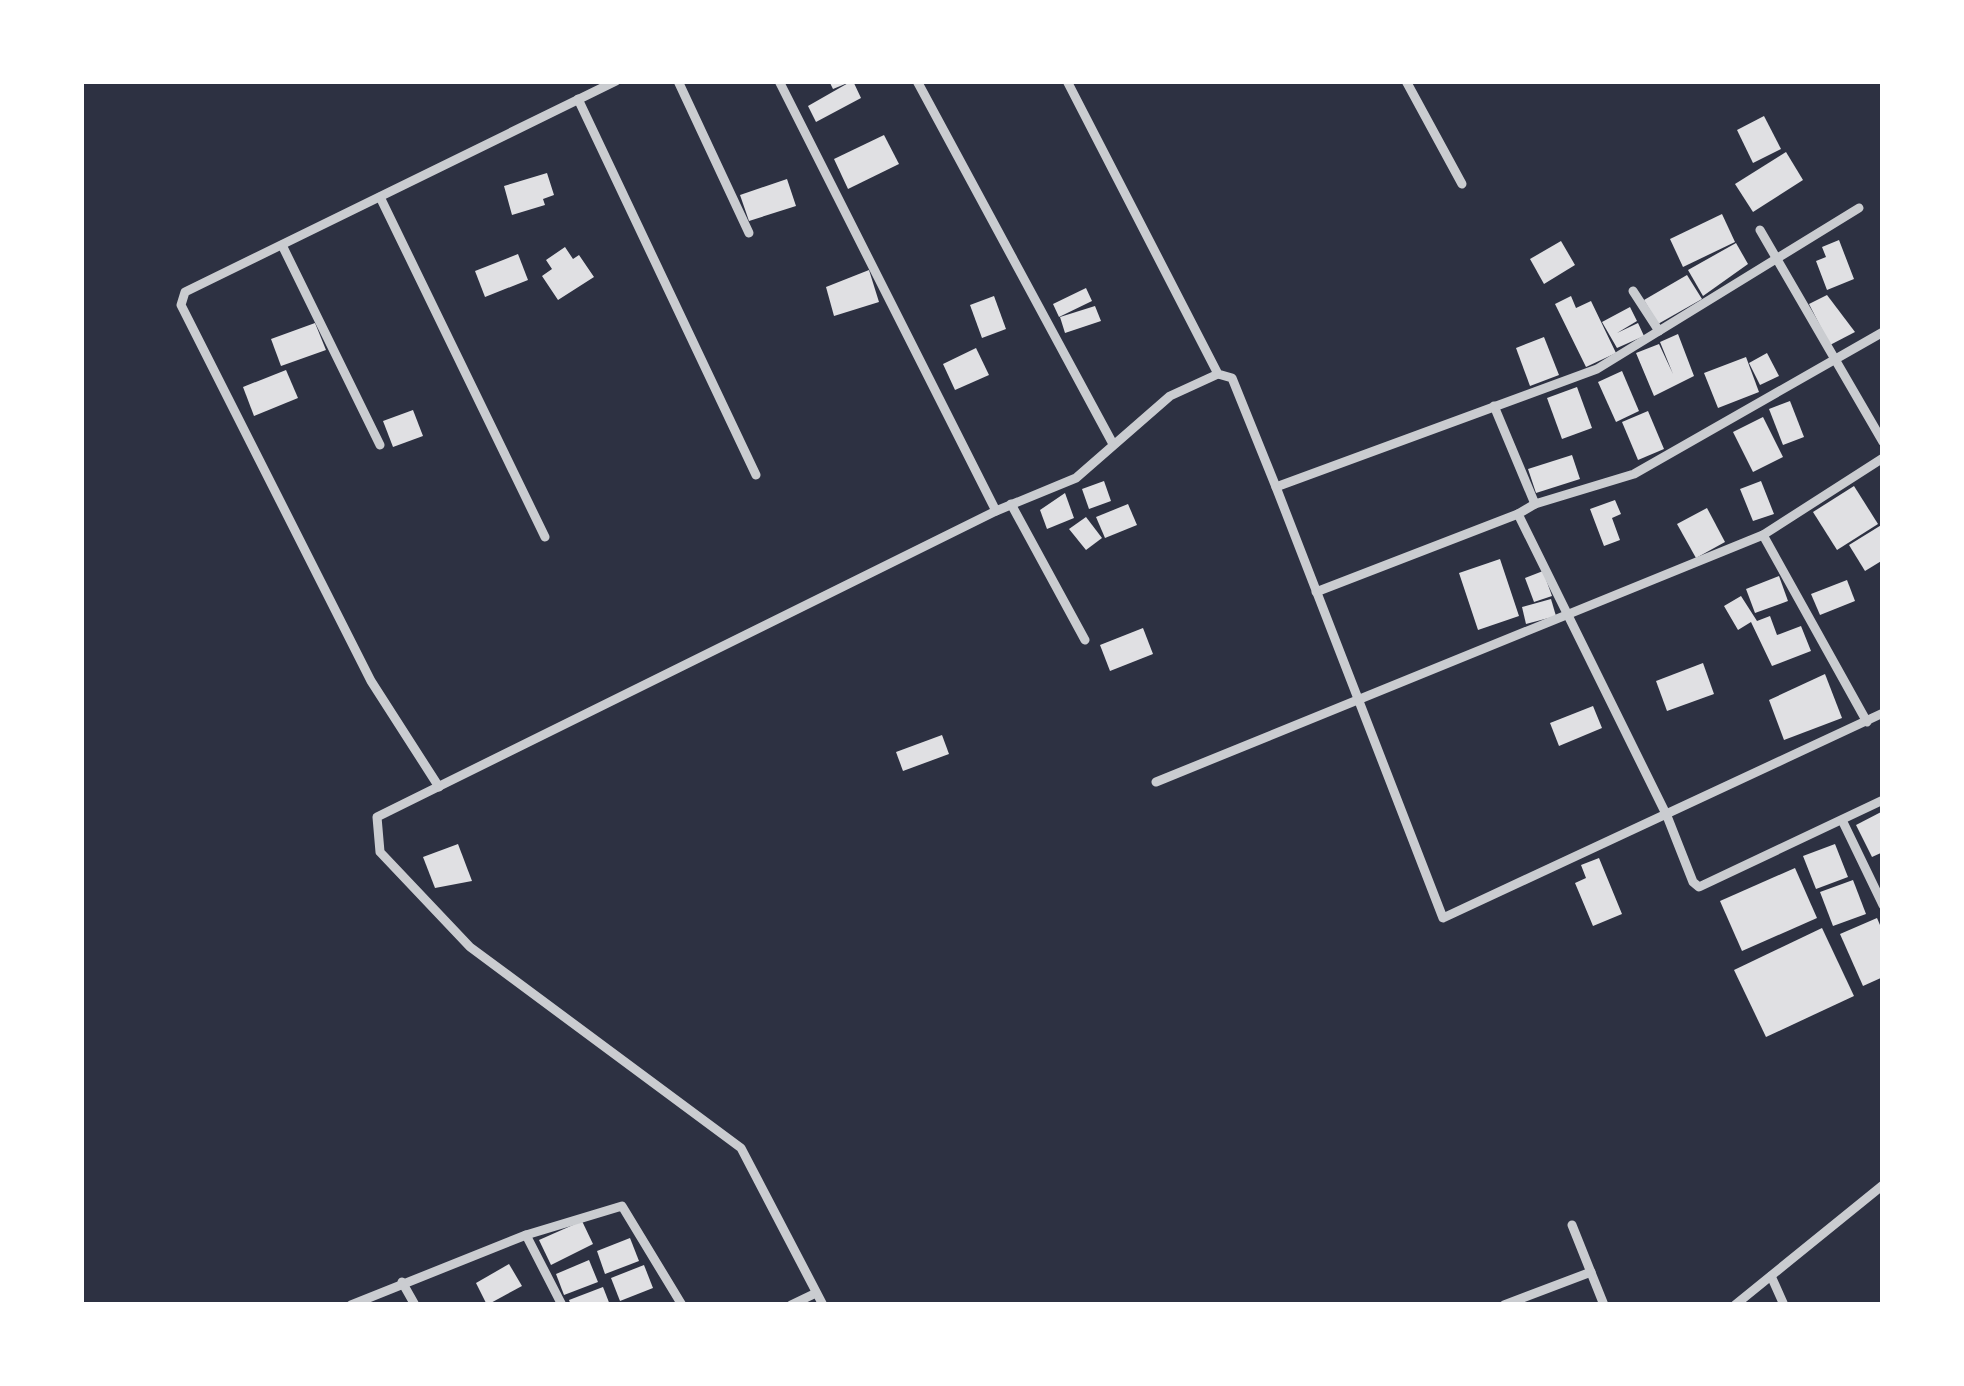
<svg xmlns="http://www.w3.org/2000/svg" width="1964" height="1386" font-family="Lato,sans-serif">
<style>
.building{fill:#e0e0e3}
.lines{fill:none;stroke-linecap:round;stroke-linejoin:round}
.minor{stroke:#caccd0;stroke-width:9}
</style>
<rect width="100%" height="100%" fill="#2d3142"/>
<g class="building">
<path d="M 829,81 L 853,81 L 861,98 L 816,122 L 808,106 L 850,82 L 833,89 Z"/>
<path d="M 1764,116 L 1781,149 L 1753,163 L 1737,130 Z"/>
<path d="M 884,135 L 899,164 L 848,189 L 834,159 Z"/>
<path d="M 1786,152 L 1803,180 L 1753,212 L 1735,184 Z"/>
<path d="M 547,173 L 554,195 L 543,199 L 545,205 L 512,215 L 504,186 Z"/>
<path d="M 787,179 L 796,206 L 749,221 L 740,195 Z"/>
<path d="M 1722,214 L 1735,242 L 1683,267 L 1670,239 Z"/>
<path d="M 1839,240 L 1854,279 L 1827,290 L 1816,261 L 1826,257 L 1822,247 Z"/>
<path d="M 1561,241 L 1575,265 L 1544,284 L 1530,259 Z"/>
<path d="M 1736,243 L 1748,264 L 1703,296 L 1688,270 Z"/>
<path d="M 565,247 L 573,259 L 579,255 L 594,277 L 558,300 L 542,276 L 552,269 L 546,260 Z"/>
<path d="M 518,254 L 528,280 L 485,297 L 475,271 Z"/>
<path d="M 869,270 L 879,302 L 834,316 L 826,287 Z"/>
<path d="M 1687,275 L 1702,299 L 1658,324 L 1644,300 Z"/>
<path d="M 1086,288 L 1092,301 L 1059,317 L 1053,304 Z"/>
<path d="M 1827,295 L 1855,332 L 1830,345 L 1809,304 Z"/>
<path d="M 994,296 L 1006,329 L 982,338 L 970,305 Z"/>
<path d="M 1571,296 L 1576,308 L 1591,301 L 1616,353 L 1586,367 L 1555,304 Z"/>
<path d="M 1095,306 L 1101,321 L 1065,333 L 1060,317 Z"/>
<path d="M 1630,307 L 1637,321 L 1617,333 L 1638,323 L 1644,336 L 1617,348 L 1602,322 Z"/>
<path d="M 315,323 L 326,350 L 281,366 L 271,339 Z"/>
<path d="M 1678,334 L 1694,376 L 1654,396 L 1636,353 L 1659,344 L 1673,374 L 1660,342 Z"/>
<path d="M 1544,337 L 1559,375 L 1530,386 L 1516,348 Z"/>
<path d="M 976,348 L 989,375 L 955,390 L 943,364 Z"/>
<path d="M 1767,353 L 1779,376 L 1760,385 L 1749,363 Z"/>
<path d="M 1746,357 L 1759,392 L 1718,408 L 1704,373 Z"/>
<path d="M 286,370 L 298,398 L 254,416 L 243,387 Z"/>
<path d="M 1622,371 L 1639,411 L 1616,422 L 1598,382 Z"/>
<path d="M 1577,387 L 1592,428 L 1562,439 L 1547,398 Z"/>
<path d="M 1790,401 L 1804,437 L 1783,445 L 1769,409 Z"/>
<path d="M 413,410 L 423,436 L 393,447 L 383,421 Z"/>
<path d="M 1648,411 L 1664,449 L 1638,460 L 1622,422 Z"/>
<path d="M 1763,417 L 1783,457 L 1753,472 L 1733,432 Z"/>
<path d="M 1572,455 L 1580,479 L 1536,493 L 1528,469 Z"/>
<path d="M 1104,481 L 1111,501 L 1089,509 L 1082,489 Z"/>
<path d="M 1761,481 L 1774,514 L 1753,521 L 1740,489 Z"/>
<path d="M 1854,486 L 1878,524 L 1837,550 L 1813,512 Z"/>
<path d="M 1065,493 L 1074,518 L 1047,529 L 1040,510 Z"/>
<path d="M 1615,500 L 1621,514 L 1612,518 L 1620,540 L 1604,546 L 1590,509 Z"/>
<path d="M 1128,504 L 1137,525 L 1105,538 L 1096,517 Z"/>
<path d="M 1707,508 L 1725,542 L 1696,558 L 1677,524 Z"/>
<path d="M 1086,517 L 1102,538 L 1086,550 L 1069,529 Z"/>
<path d="M 1883,524 L 1883,560 L 1865,571 L 1849,545 Z"/>
<path d="M 1500,559 L 1519,616 L 1478,630 L 1459,573 Z"/>
<path d="M 1543,571 L 1552,596 L 1534,602 L 1525,578 Z"/>
<path d="M 1779,576 L 1788,601 L 1755,613 L 1746,589 Z"/>
<path d="M 1847,580 L 1855,601 L 1820,615 L 1811,594 Z"/>
<path d="M 1741,596 L 1757,621 L 1770,616 L 1777,635 L 1801,626 L 1811,651 L 1772,666 L 1751,622 L 1738,630 L 1724,606 Z"/>
<path d="M 1551,599 L 1556,616 L 1526,624 L 1522,607 Z"/>
<path d="M 1143,628 L 1153,654 L 1110,671 L 1100,645 Z"/>
<path d="M 1703,663 L 1714,694 L 1667,711 L 1656,681 Z"/>
<path d="M 1825,674 L 1842,718 L 1784,740 L 1769,700 Z"/>
<path d="M 1593,706 L 1602,728 L 1559,746 L 1550,723 Z"/>
<path d="M 942,735 L 949,754 L 903,771 L 896,752 Z"/>
<path d="M 1883,811 L 1883,852 L 1872,857 L 1856,825 Z"/>
<path d="M 458,844 L 472,881 L 435,888 L 423,857 Z"/>
<path d="M 1835,844 L 1848,877 L 1816,889 L 1803,856 Z"/>
<path d="M 1599,858 L 1622,914 L 1593,926 L 1575,883 L 1586,878 L 1581,865 Z"/>
<path d="M 1795,868 L 1817,918 L 1742,951 L 1720,901 Z"/>
<path d="M 1853,880 L 1866,914 L 1833,926 L 1820,892 Z"/>
<path d="M 1877,918 L 1883,932 L 1883,977 L 1863,986 L 1840,934 Z"/>
<path d="M 1822,928 L 1854,996 L 1766,1037 L 1734,970 Z"/>
<path d="M 582,1221 L 593,1244 L 551,1265 L 539,1240 Z"/>
<path d="M 630,1238 L 639,1261 L 605,1274 L 597,1251 Z"/>
<path d="M 589,1260 L 598,1282 L 564,1295 L 556,1274 Z"/>
<path d="M 509,1264 L 522,1286 L 487,1305 L 476,1283 Z"/>
<path d="M 644,1265 L 653,1288 L 620,1301 L 611,1278 Z"/>
<path d="M 603,1287 L 610,1305 L 571,1305 L 569,1300 Z"/>
</g>
<g class="lines">
<g class="minor">
<path d="M 678,81 L 749,233"/>
<path d="M 779,81 L 996,511 L 1076,478 L 1170,396 L 1218,374"/>
<path d="M 917,81 L 1113,444"/>
<path d="M 1067,81 L 1218,374 L 1232,378 L 1276,487 L 1597,369 L 1859,208"/>
<path d="M 1406,81 L 1462,184"/>
<path d="M 578,99 L 756,475"/>
<path d="M 380,197 L 545,537"/>
<path d="M 1760,230 L 1883,442"/>
<path d="M 282,245 L 380,445"/>
<path d="M 1633,291 L 1659,331"/>
<path d="M 1494,406 L 1535,504 L 1634,474 L 1883,332"/>
<path d="M 1276,487 L 1443,918 L 1883,713"/>
<path d="M 1011,504 L 1085,640"/>
<path d="M 1535,504 L 1518,514 L 1667,816 L 1693,882 L 1699,887 L 1883,800"/>
<path d="M 1316,592 L 1518,514"/>
<path d="M 1867,722 L 1763,535 L 1883,458"/>
<path d="M 1156,782 L 1763,535"/>
<path d="M 439,787 L 371,681 L 181,305 L 185,292 L 616,81"/>
<path d="M 1842,820 L 1883,905"/>
<path d="M 1572,1225 L 1604,1305"/>
<path d="M 1771,1276 L 1784,1305"/>
<path d="M 402,1282 L 415,1305"/>
<path d="M 351,1305 L 526,1235"/>
<path d="M 562,1305 L 526,1235 L 622,1206 L 682,1305"/>
<path d="M 791,1305 L 816,1293"/>
<path d="M 823,1305 L 741,1148 L 470,947 L 380,852 L 377,817 L 996,511"/>
<path d="M 1504,1305 L 1591,1272"/>
<path d="M 1735,1305 L 1883,1185"/>
</g>
</g>
<rect width="1964" height="1386" fill="none" stroke="#ffffff" stroke-width="168"/>
</svg>
